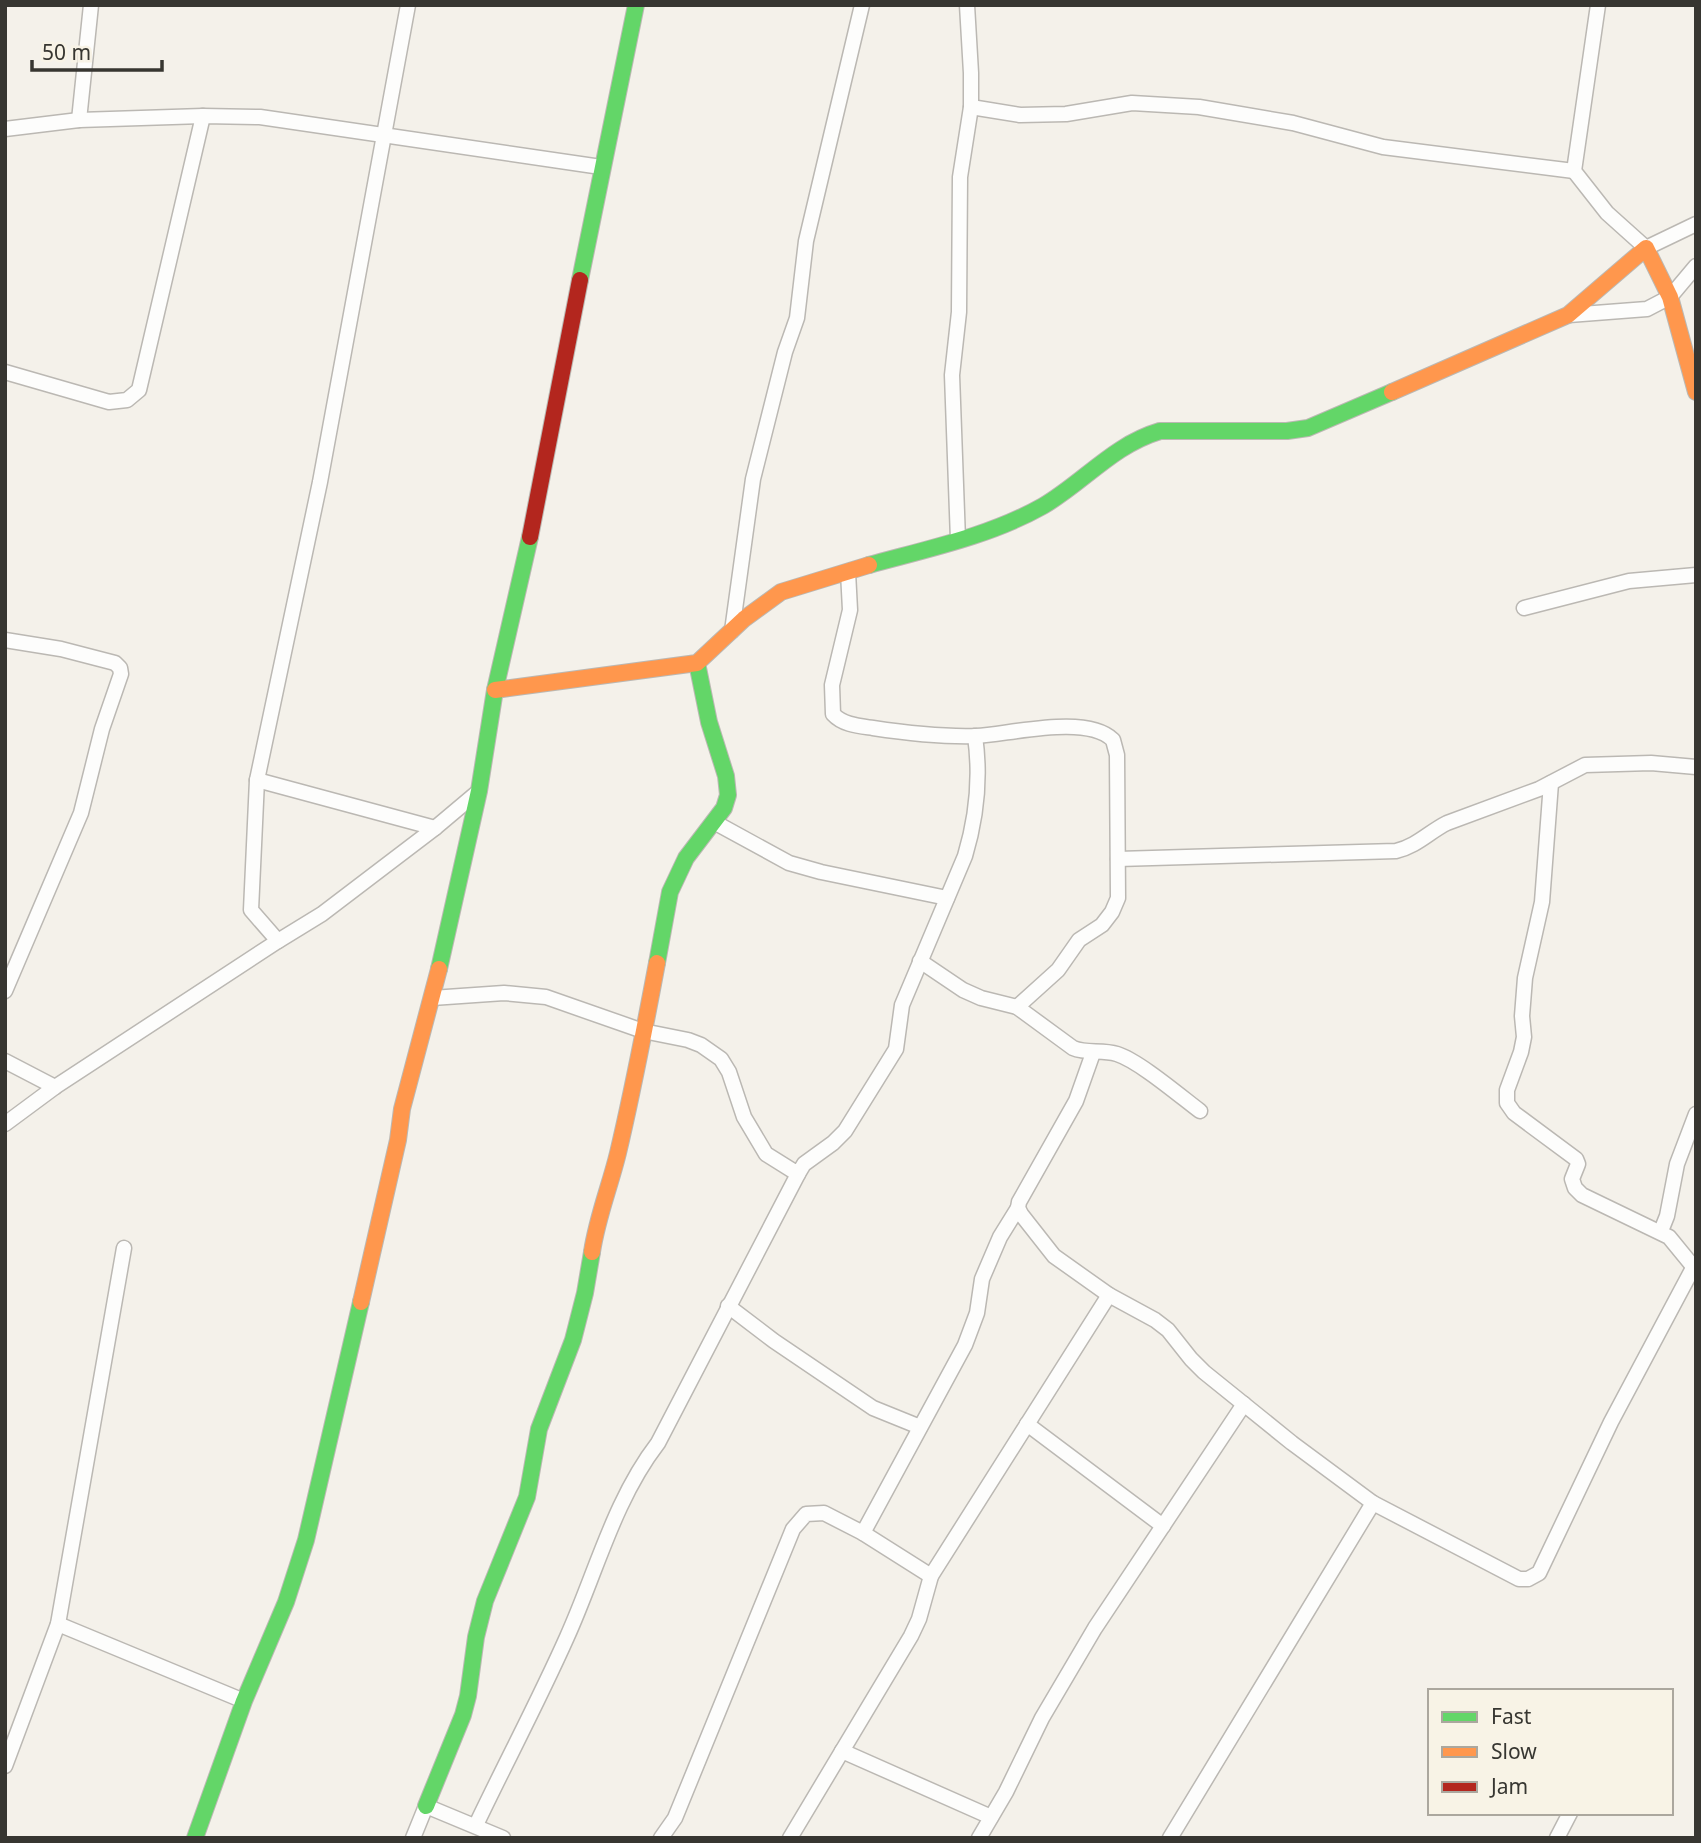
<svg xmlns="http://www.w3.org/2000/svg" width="1701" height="1843" font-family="'Noto Sans',sans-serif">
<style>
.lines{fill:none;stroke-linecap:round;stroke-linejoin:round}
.street-casing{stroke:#bbb8b3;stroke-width:17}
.fast-casing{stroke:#bbb8b3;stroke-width:18}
.slow-casing{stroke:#bbb8b3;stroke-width:18}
.jam-casing{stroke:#bbb8b3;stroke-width:18}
.street{stroke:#fdfdfc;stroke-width:14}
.fast{stroke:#63d668;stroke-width:16}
.slow{stroke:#ff974d;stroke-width:16}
.jam{stroke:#b3261e;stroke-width:16}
</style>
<rect width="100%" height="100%" fill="#f4f1ea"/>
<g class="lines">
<defs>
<g id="street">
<path d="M 408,5 L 320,482 L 257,780 L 251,910 L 278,941 L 322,914 L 435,828"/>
<path d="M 1598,5 L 1574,171 L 1607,213 L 1646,248 L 1696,224"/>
<path d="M 971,107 L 1020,115 L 1066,114 L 1132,103 L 1199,107 L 1293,123 L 1383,147 L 1574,171"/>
<path d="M 79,120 L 91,5"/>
<path d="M 5,129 L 79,120 L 203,116 L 260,117 L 601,167"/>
<path d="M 1569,315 L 1647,309 L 1670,297 L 1696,266"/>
<path d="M 5,372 L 109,402 L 127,400 L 139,390 L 203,116"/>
<path d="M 958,540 L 952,375 L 959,312 L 960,177 L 971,107 L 971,73 L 967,5"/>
<path d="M 848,572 L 850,610 L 832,685 L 833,714 C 843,725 859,726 873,728 C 906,733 942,737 976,736 C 1011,734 1087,714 1113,740 L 1117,755 L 1118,898 L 1112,912 L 1102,925 L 1079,940 L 1058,970 L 1017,1007"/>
<path d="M 1524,608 L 1629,581 L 1696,575"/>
<path d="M 732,631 L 753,479 L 785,352 L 797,318 L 806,241 L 862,5"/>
<path d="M 5,640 L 61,649 L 115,663 L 120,668 L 121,674 L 102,729 L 81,813 L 5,991"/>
<path d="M 257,780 L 435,828 L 479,791"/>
<path d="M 1551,783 L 1542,902 L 1525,978 L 1522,1016 L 1524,1037 L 1521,1052 L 1507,1090 L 1507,1103 L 1514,1113 L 1576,1159 L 1578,1164 L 1572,1179 L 1575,1188 L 1582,1195 L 1669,1237 L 1696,1270"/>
<path d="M 714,822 L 789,863 L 821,872 L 947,898"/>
<path d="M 1118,859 L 1396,851 C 1417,846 1429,832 1447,823 L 1539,789 L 1585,765 L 1651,763 L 1696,767"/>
<path d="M 920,961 L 963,990 L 981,998 L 1017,1007 L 1073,1048 C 1087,1054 1102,1049 1117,1054 C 1139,1061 1180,1096 1200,1111"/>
<path d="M 432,998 L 504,993 L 546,997 L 643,1031 L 688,1040 L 701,1045 L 721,1059 L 729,1072 L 744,1117 L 766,1154 L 798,1174 L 804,1164 L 833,1143 L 845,1131 L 896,1049 L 902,1005 L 965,856 C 977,816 981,778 975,736"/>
<path d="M 1093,1053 L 1076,1101 L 1019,1202 L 1018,1208 L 1021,1214 L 1054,1256 L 1109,1295 L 1155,1320 L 1168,1330 L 1191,1359 L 1204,1372 L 1292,1443 L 1373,1503 L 1519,1579 L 1528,1579 L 1539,1573 L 1611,1422 L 1693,1268"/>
<path d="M 5,1061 L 55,1087"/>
<path d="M 5,1124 L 55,1087 L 278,941"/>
<path d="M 1661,1231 L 1667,1216 L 1677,1164 L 1696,1114"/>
<path d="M 728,1306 L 774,1341 L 873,1408 L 920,1427"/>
<path d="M 1027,1424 L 1163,1526"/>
<path d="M 863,1533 L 965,1345 L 977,1313 L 982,1279 L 1000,1237 L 1018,1208"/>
<path d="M 58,1624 L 244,1701"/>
<path d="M 842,1751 L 991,1817"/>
<path d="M 5,1766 L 58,1624 L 124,1248"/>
<path d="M 476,1825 C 506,1762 539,1700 567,1637 C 596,1573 614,1500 658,1443 L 798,1174"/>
<path d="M 413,1838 L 426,1806 L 503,1838"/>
<path d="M 661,1838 L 675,1818 L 793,1529 L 806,1514 L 824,1513 L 863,1533 L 931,1576"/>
<path d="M 790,1838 L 911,1636 L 919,1619 L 931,1576 L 1109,1295"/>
<path d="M 979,1838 L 1006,1792 L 1042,1718 L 1095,1628 L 1244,1404"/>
<path d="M 1170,1838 L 1373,1503"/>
<path d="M 1557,1838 L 1570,1813"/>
</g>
<g id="fast">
<path d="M 580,280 L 636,5"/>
<path d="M 869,565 C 927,549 990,536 1043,506 C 1084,482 1113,445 1160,431 L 1287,431 L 1308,428 L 1392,392"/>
<path d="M 657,963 L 670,892 L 686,858 L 724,808 L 728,795 L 726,776 L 709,722 L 697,663"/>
<path d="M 439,969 L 479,791 L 495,690 L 530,537"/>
<path d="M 426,1806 L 463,1715 L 468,1696 L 476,1637 L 485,1601 L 527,1497 L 539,1429 L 573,1340 L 585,1293 L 592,1252"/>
<path d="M 195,1838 L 244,1701 L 286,1602 L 306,1540 L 361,1302"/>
</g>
<g id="slow">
<path d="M 1392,392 L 1568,315 L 1646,248 L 1670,297 L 1696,392"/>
<path d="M 495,690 L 697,663 L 744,619 L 781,592 L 869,565"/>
<path d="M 592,1252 C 597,1218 610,1186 618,1153 C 633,1090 645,1027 657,963"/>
<path d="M 361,1302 L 398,1140 L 402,1109 L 439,969"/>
</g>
<path id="jam" d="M 530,537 L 580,280"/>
</defs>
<use href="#street" class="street-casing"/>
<use href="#fast" class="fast-casing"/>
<use href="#slow" class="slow-casing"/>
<use href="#jam" class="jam-casing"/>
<use href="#street" class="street"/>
<use href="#fast" class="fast"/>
<use href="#slow" class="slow"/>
<use href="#jam" class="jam"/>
</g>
<rect width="1701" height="1843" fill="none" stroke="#373631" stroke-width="14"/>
<rect x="1428" y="1689" width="245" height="126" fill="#f8f3e6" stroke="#aba79e" stroke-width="2"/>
<rect x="1442" y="1712" width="35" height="10" fill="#63d668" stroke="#aba79e" stroke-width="2"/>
<text x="1491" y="1724" font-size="21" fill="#373631">Fast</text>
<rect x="1442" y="1747" width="35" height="10" fill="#ff974d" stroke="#aba79e" stroke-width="2"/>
<text x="1491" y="1759" font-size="21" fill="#373631">Slow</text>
<rect x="1442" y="1782" width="35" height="10" fill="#b3261e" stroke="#aba79e" stroke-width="2"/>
<text x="1491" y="1794" font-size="21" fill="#373631">Jam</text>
<path d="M32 60v10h130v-10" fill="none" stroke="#373631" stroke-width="3.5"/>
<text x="42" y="60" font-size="21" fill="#373631" stroke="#f8f3e6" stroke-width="5" paint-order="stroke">50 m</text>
</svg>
